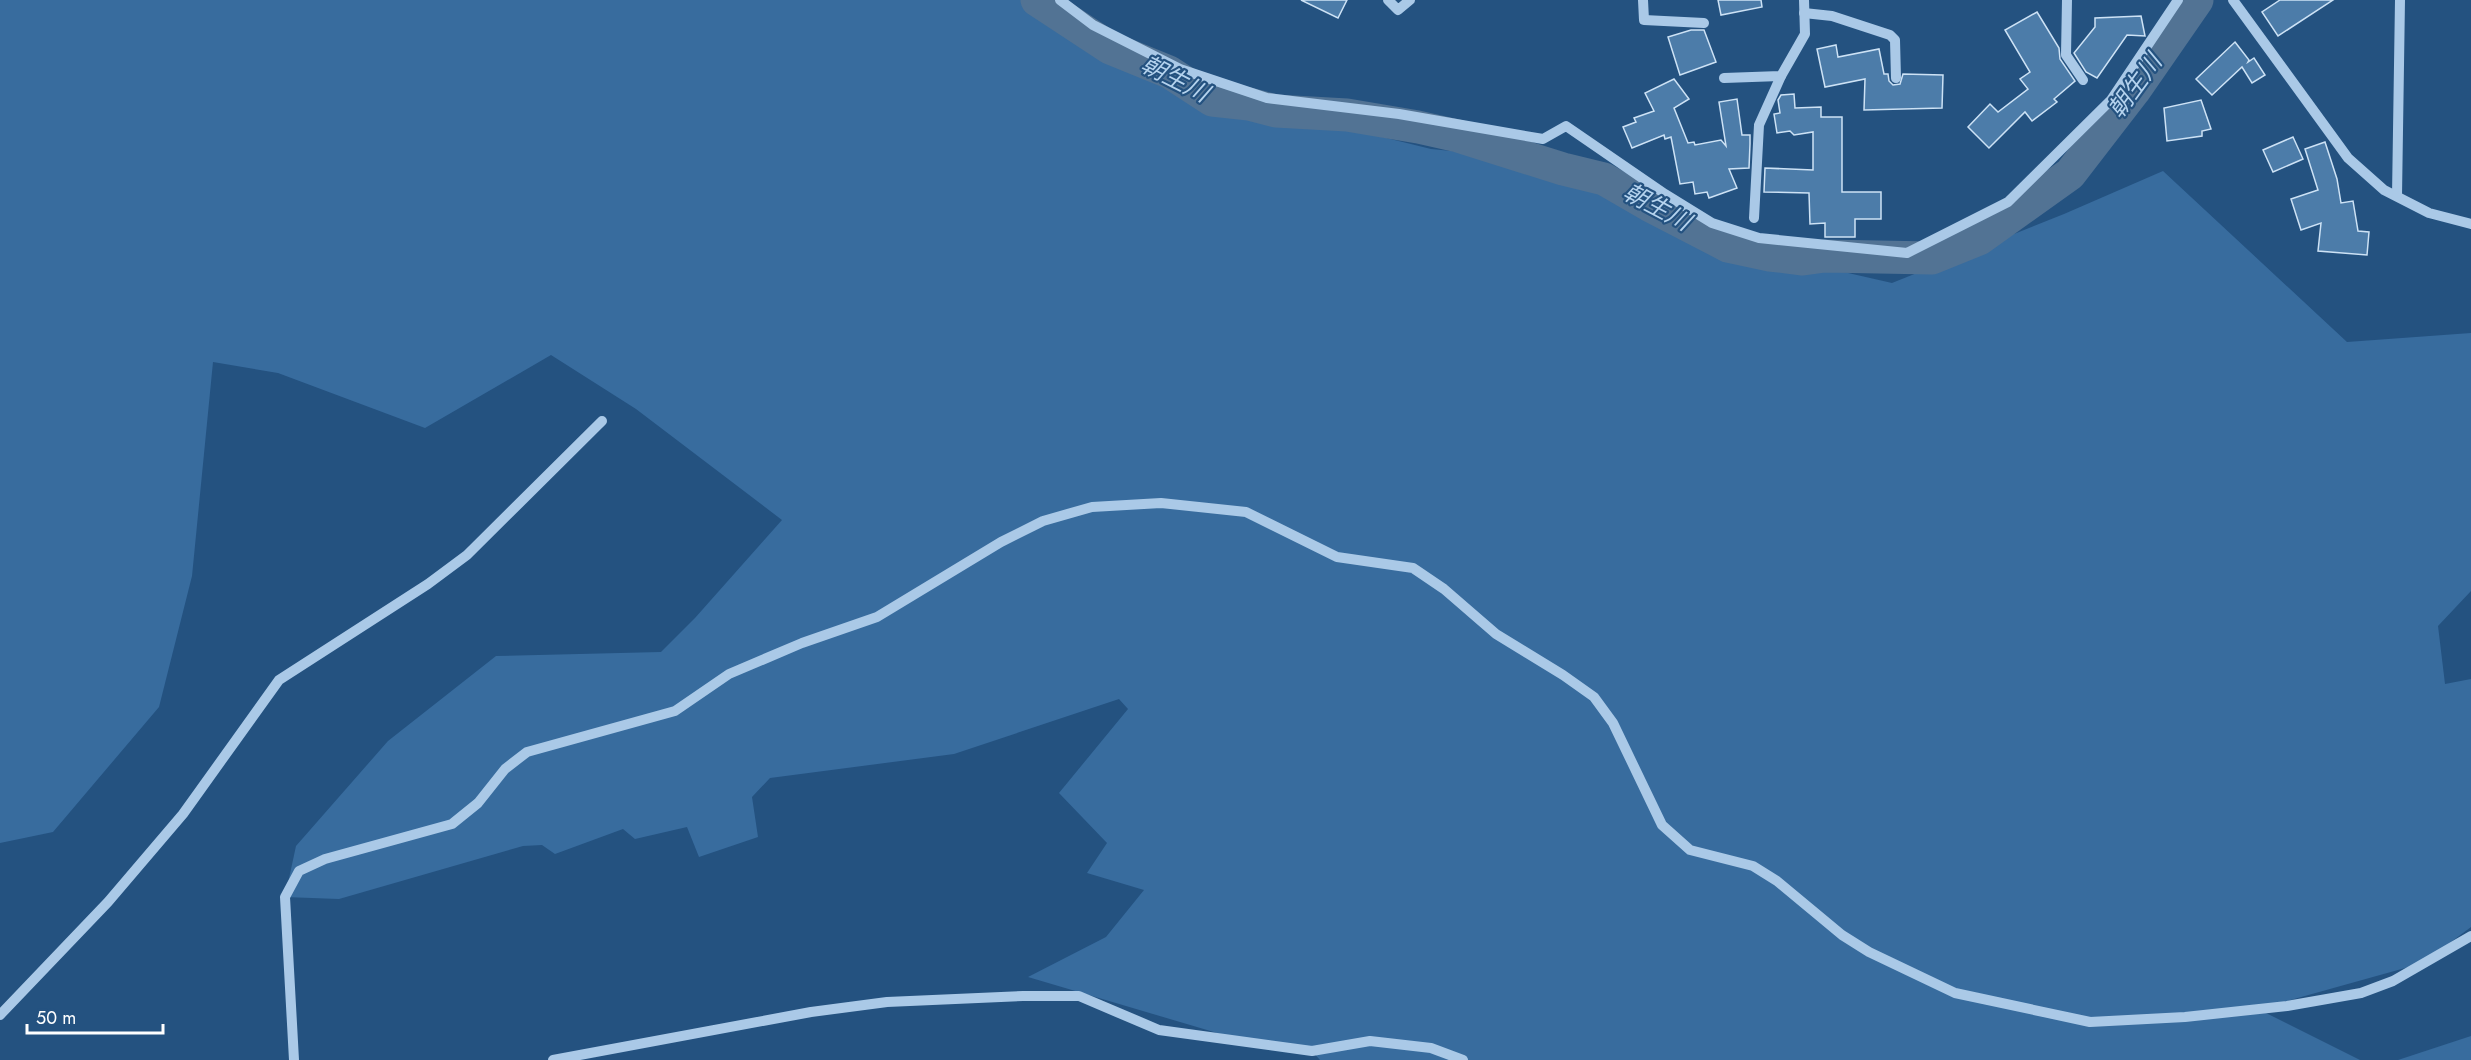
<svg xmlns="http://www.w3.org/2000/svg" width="2471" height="1060" font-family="Jost,'Noto Sans JP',sans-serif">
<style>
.green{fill:#386c9e}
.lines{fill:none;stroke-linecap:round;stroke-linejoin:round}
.river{stroke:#527394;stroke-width:33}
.building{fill:#4c7ca9;stroke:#cde2f5;stroke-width:1.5}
.minor{stroke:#aac9e7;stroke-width:10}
.labels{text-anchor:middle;stroke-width:4.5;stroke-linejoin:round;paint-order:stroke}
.water-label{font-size:24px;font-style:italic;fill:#b5d3ee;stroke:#245280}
</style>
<rect width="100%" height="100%" fill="#245280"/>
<g class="green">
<path d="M 0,0 L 1027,0 L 1054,12 L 1110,48 L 1249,104 L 1431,149 L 1565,162 L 1685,236 L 1892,283 L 2064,214 L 2163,171 L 2347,342 L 2471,333 L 2471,591 L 2438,626 L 2445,684 L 2471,679 L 2471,927 L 2423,963 L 2258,1009 L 2360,1060 L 1320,1060 L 1312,1051 L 1251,1043 L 1028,977 L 1106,937 L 1144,890 L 1087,873 L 1107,843 L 1059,793 L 1128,709 L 1119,699 L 954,754 L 770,778 L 752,797 L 758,837 L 699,857 L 687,827 L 635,839 L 623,829 L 555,854 L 542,845 L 523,846 L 339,899 L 285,897 L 296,846 L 388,741 L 496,656 L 661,652 L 695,618 L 782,520 L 636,409 L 551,355 L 425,428 L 278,373 L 213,362 L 192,576 L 159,707 L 53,832 L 0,843 Z"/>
<path d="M 2471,1036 L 2471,1060 L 2398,1060 Z"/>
</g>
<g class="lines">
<path class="river" d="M 1037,0 L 1110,48 L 1169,72 L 1212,100 L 1249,104 L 1276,111 L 1347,115 L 1418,127 L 1458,136 L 1563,169 L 1604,179 L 1649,205 L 1728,246 L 1770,255 L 1803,259 L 1825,256 L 1932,258 L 1979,239 L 2070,174 L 2134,91 L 2197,0"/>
</g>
<g class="building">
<path d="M 1301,0 L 1347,0 L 1338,18 Z"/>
<path d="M 1718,0 L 1761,0 L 1762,7 L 1721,15 Z"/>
<path d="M 2280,0 L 2333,0 L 2278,36 L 2262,12 Z"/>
<path d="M 2037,12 L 2059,48 L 2060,59 L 2075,81 L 2054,99 L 2057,102 L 2032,121 L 2025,112 L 1989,148 L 1968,127 L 1990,104 L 1998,112 L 2028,89 L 2020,79 L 2030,72 L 2005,30 Z"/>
<path d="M 2141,16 L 2145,36 L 2127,35 L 2097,78 L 2086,72 L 2074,53 L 2095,27 L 2095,18 Z"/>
<path d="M 1691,30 L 1704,30 L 1716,62 L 1680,75 L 1668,37 Z"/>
<path d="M 2235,42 L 2249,60 L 2248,62 L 2254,58 L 2265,75 L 2252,83 L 2242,67 L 2212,95 L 2196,79 Z"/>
<path d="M 1836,45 L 1838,57 L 1879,49 L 1884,74 L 1888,74 L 1889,81 L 1893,85 L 1900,84 L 1903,74 L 1943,75 L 1942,108 L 1864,110 L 1865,79 L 1825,87 L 1817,49 Z"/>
<path d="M 1674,79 L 1689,99 L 1674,108 L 1688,143 L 1694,142 L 1695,145 L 1721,140 L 1726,146 L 1719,102 L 1737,99 L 1742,135 L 1750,135 L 1750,144 L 1749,168 L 1729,169 L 1737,188 L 1709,198 L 1707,192 L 1695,194 L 1693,182 L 1680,184 L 1671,137 L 1665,139 L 1664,135 L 1632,148 L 1623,127 L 1636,122 L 1634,118 L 1654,111 L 1645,93 Z"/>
<path d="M 1794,94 L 1795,108 L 1821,107 L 1821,117 L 1842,117 L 1842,192 L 1881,192 L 1881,219 L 1855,219 L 1855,237 L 1825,237 L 1825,223 L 1810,224 L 1809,193 L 1764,192 L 1765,168 L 1813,170 L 1813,132 L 1794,135 L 1790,131 L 1777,133 L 1774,114 L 1780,113 L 1778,100 L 1781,95 Z"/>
<path d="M 2201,100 L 2211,129 L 2202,131 L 2202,136 L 2167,141 L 2164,108 Z"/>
<path d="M 2293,137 L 2303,159 L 2273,172 L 2263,150 Z"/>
<path d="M 2325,142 L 2337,179 L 2341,203 L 2353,201 L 2358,231 L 2369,232 L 2367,255 L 2318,251 L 2321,223 L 2301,230 L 2291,199 L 2318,190 L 2305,149 Z"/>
</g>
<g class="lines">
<g class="minor">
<path d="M 1060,0 L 1093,25 L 1180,69 L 1267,98 L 1399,114 L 1543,139 L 1566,126 L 1665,194 L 1712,223 L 1759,238 L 1907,253 L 2008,202 L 2111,100 L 2178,0"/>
<path d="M 1388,0 L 1398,10 L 1410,0"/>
<path d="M 1643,0 L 1644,20 L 1704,23"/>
<path d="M 2067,0 L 2066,55 L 2083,80"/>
<path d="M 2233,0 L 2348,158 L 2384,190 L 2429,213 L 2471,224"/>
<path d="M 1804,13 L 1832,16 L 1890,35 L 1895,40 L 1896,78"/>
<path d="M 1724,78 L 1781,76 L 1805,34 L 1804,0"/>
<path d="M 2397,196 L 2400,0"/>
<path d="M 1754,218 L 1759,125 L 1781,76"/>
<path d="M 0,1015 L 108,902 L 183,814 L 279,680 L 428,584 L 467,555 L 602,421"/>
<path d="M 294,1060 L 285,897 L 299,871 L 325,859 L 452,824 L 478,803 L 505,769 L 527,752 L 675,711 L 729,674 L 802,643 L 877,617 L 1001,542 L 1043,521 L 1092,507 L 1161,503 L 1246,512 L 1337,557 L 1413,568 L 1444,589 L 1496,634 L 1563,675 L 1594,697 L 1613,723 L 1662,825 L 1690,850 L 1753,866 L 1777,881 L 1842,935 L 1869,952 L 1955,993 L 2090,1022 L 2185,1017 L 2287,1006 L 2361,993 L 2393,981 L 2471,936"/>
<path d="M 553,1060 L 811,1012 L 887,1002 L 1023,996 L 1079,996 L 1159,1030 L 1312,1051 L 1370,1041 L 1431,1048 L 1463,1060"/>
</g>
</g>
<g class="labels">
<g class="water-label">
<text transform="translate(1175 79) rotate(27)" y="8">朝生川</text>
<text transform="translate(2135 86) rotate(-54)" y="8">朝生川</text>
<text transform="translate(1657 207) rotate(28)" y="8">朝生川</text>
</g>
</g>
<path d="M27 1024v9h136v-9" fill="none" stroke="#ffffff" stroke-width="3"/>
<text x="36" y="1024" font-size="18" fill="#ffffff" stroke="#245280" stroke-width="4.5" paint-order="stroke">50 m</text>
</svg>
